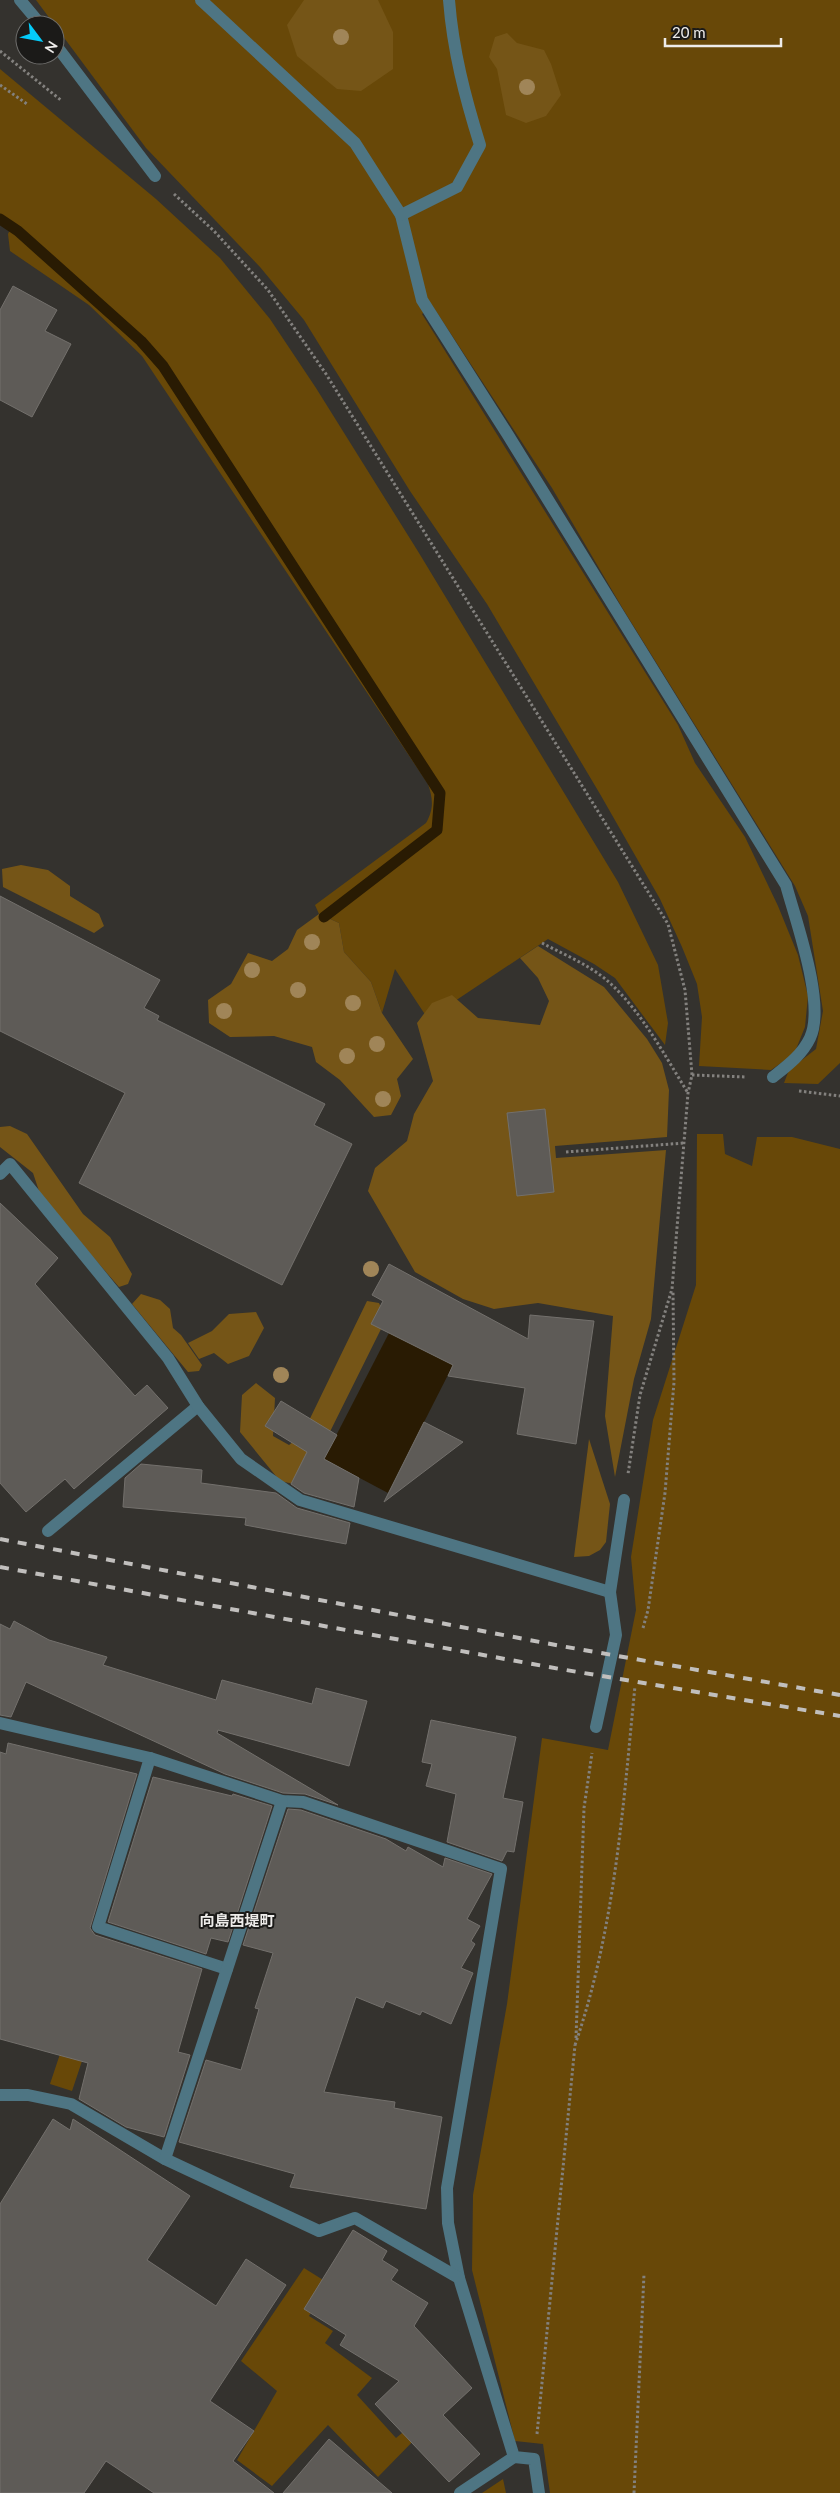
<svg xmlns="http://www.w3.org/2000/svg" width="840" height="2493" font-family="Lato,'Noto Sans JP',sans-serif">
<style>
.green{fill:#684808}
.forest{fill:#755517}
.water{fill:#291b03}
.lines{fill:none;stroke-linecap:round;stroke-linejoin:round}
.stream{stroke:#291b03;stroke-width:11}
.building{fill:#5e5b57;stroke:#73706c}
.path{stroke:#83817e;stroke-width:3;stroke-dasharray:2.5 2.5;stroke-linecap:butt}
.lane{stroke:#4e7583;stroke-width:12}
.street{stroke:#4e7583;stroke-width:12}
.rail{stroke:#c1bfbd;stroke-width:4;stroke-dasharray:9 9;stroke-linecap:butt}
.tree{fill:#a08558}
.labels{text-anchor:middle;stroke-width:4;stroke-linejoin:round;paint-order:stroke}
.neighbourhood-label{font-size:15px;font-weight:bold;fill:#eeecea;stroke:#1b1a18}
</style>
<rect width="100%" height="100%" fill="#34322e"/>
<g class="green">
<path d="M 36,0 L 840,0 L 840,1063 L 818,1084 L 784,1083 L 789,1070 L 816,1049 L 823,1011 L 808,916 L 795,886 L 623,609 L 552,488 L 432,305 L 422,314 L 678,725 L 695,763 L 745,837 L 778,906 L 798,955 L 808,996 L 805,1027 L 794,1054 L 771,1070 L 699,1066 L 702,1017 L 697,984 L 682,947 L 660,899 L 600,794 L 487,604 L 410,491 L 304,320 L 260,267 L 146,148 Z"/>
<path d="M 0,69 L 156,199 L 220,258 L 270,319 L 316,388 L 419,553 L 618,882 L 658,965 L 668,1023 L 665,1045 L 615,978 L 594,964 L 548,939 L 428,1019 L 395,969 L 382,1013 L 371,982 L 344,952 L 339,923 L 319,914 L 315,905 L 426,823 C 434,809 433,799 428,784 L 142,356 L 89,305 L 10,251 L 8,234 L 12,225 L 0,216 Z"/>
<path d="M 697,1134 L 723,1134 L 725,1154 L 752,1166 L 757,1137 L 792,1137 L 840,1149 L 840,2493 L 550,2493 L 543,2444 L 515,2441 L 472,2270 L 473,2195 L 507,2004 L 542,1738 L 608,1750 L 636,1610 L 631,1557 L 653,1420 L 696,1285 Z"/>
<path d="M 78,2000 L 100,2007 L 72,2091 L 50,2084 Z"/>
<path d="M 304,2268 L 328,2283 L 309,2316 L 333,2331 L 325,2343 L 372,2378 L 357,2395 L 396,2438 L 413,2424 L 422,2432 L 378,2477 L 328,2425 L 272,2486 L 237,2460 L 277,2391 L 241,2361 Z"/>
<path d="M 503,2479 L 506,2493 L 482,2493 Z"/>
</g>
<g class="forest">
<path d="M 304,0 L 378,0 L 393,32 L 393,69 L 361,91 L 337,89 L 297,56 L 287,25 Z"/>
<path d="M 507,33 L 517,43 L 544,50 L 551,64 L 561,95 L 546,116 L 526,123 L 506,115 L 497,69 L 489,57 L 495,37 Z"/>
<path d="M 21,865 L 48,870 L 70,886 L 70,896 L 99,914 L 104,926 L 94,933 L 3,887 L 2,869 Z"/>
<path d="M 319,914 L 339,923 L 344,952 L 371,982 L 382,1013 L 413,1059 L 397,1079 L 401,1096 L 391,1115 L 374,1117 L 340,1080 L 316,1062 L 312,1047 L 274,1036 L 230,1037 L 209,1023 L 208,1000 L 231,984 L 248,953 L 272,961 L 288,949 L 297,930 Z"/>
<path d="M 538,946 L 604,987 L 647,1039 L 662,1063 L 669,1090 L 667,1137 L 555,1146 L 556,1158 L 666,1150 L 651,1319 L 634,1379 L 615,1477 L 605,1416 L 613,1316 L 538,1303 L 494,1309 L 463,1299 L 415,1272 L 368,1191 L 375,1168 L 407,1141 L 414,1114 L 433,1081 L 417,1023 L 432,1003 L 452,995 L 478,1018 L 540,1025 L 549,1001 L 538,978 L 520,958 Z"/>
<path d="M 10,1126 L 27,1134 L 83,1214 L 110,1237 L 132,1274 L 128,1284 L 119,1287 L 41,1197 L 33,1173 L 0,1147 L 0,1127 Z"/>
<path d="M 141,1294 L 160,1300 L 170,1309 L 173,1328 L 181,1335 L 202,1365 L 199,1371 L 188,1372 L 132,1304 Z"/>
<path d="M 367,1301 L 379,1303 L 386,1319 L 303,1486 L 280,1481 L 240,1432 L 242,1395 L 256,1383 L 275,1398 L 273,1436 L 289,1445 L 302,1435 Z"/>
<path d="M 256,1312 L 264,1328 L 249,1356 L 228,1364 L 214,1353 L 199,1359 L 188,1343 L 212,1331 L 229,1314 Z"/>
<path d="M 589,1439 L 610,1504 L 606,1542 L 600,1550 L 589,1556 L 574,1557 Z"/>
</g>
<path class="water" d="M 389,1333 L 453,1365 L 388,1493 L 324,1459 Z"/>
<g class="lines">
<path class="stream" d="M 0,219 L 18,231 L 141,341 L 163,366 L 440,793 L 437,830 L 324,917"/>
</g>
<g class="building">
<path d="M 13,286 L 57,310 L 45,331 L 71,344 L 32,417 L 0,400 L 0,310 Z"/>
<path d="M 0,896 L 160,980 L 144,1008 L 159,1016 L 157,1020 L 325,1104 L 314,1125 L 352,1144 L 282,1285 L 79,1183 L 125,1093 L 0,1031 Z"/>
<path d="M 545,1109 L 554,1192 L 517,1196 L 507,1113 Z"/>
<path d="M 0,1203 L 58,1258 L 35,1284 L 135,1396 L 147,1385 L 168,1408 L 74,1489 L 65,1479 L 26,1512 L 0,1483 Z"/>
<path d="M 389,1264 L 528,1339 L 530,1315 L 594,1321 L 576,1444 L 517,1434 L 525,1388 L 448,1376 L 453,1365 L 371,1324 L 383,1301 L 372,1295 Z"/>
<path d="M 281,1401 L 337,1435 L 324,1459 L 359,1478 L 354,1507 L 304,1493 L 291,1484 L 307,1452 L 265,1426 Z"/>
<path d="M 424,1422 L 463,1442 L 384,1502 Z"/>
<path d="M 141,1464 L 202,1470 L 201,1483 L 276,1493 L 297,1508 L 350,1523 L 346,1544 L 245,1525 L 246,1518 L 123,1507 L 125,1478 Z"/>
<path d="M 14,1621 L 49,1640 L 107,1657 L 103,1665 L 216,1700 L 222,1680 L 312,1704 L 316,1688 L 367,1701 L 349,1766 L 218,1730 L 217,1733 L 338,1805 L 305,1794 L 283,1793 L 225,1774 L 26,1682 L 11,1717 L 0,1715 L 0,1624 L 10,1629 Z"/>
<path d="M 431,1720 L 516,1737 L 503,1798 L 523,1802 L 514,1852 L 507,1851 L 502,1861 L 447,1842 L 456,1794 L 426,1786 L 432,1764 L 422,1762 Z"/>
<path d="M 8,1743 L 137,1774 L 90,1928 L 95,1935 L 202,1969 L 178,2052 L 190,2055 L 164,2137 L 126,2127 L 79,2099 L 88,2063 L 0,2039 L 0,1752 L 6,1754 Z"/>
<path d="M 153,1777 L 232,1796 L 233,1794 L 272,1806 L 228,1942 L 211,1938 L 206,1954 L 108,1922 Z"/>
<path d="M 288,1809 L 301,1810 L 386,1839 L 406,1851 L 408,1847 L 443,1867 L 445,1858 L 492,1874 L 467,1919 L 480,1926 L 471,1941 L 475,1944 L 461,1968 L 473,1973 L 451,2024 L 422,2011 L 420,2015 L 386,2001 L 383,2008 L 356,1997 L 324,2092 L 395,2102 L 394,2108 L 442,2117 L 426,2209 L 290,2187 L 295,2174 L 179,2142 L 206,2060 L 241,2070 L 259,2009 L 255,2008 L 273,1953 L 243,1945 Z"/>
<path d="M 53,2119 L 70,2130 L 73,2119 L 190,2196 L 147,2260 L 216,2306 L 246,2259 L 286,2285 L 210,2401 L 254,2431 L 233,2461 L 274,2493 L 154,2493 L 106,2461 L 84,2493 L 0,2493 L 0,2204 Z"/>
<path d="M 353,2230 L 387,2251 L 382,2260 L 398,2270 L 391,2280 L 428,2303 L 414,2326 L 472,2388 L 443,2415 L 480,2454 L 449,2482 L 375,2404 L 399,2381 L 340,2345 L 346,2335 L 304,2309 Z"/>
<path d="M 329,2439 L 392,2493 L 283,2493 Z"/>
</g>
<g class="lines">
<g class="path">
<path d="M 0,51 L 62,101"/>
<path d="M 0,85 L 27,104"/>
<path d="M 174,194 L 214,231 L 268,290 L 326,374 L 668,924 L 685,990 L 692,1075 L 688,1093 L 672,1289 L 640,1395 L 628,1474"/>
<path d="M 542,943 C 565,955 592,966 611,984 C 643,1014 665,1056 688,1093"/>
<path d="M 692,1075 L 746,1077"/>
<path d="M 799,1091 L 840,1096"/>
<path d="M 566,1152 L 684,1143"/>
<path d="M 643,1628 L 648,1610 L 665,1493 L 674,1382 L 673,1291"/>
<path d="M 576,2038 L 584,1808 L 592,1753"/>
<path d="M 575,2045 C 615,1929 623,1807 635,1686"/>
<path d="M 537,2434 L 575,2045"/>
<path d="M 634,2493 L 644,2274"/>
</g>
<g class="lane">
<path d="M 20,0 L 41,25"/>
<path d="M 201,0 L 355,143 L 401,215 L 422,300 L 508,435 L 786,885 C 796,922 826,1004 810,1038 C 802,1055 787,1066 773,1077"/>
<path d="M 55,44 L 155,176"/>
<path d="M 401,215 L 457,187 L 480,145 C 465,97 453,51 449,0"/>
<path d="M 48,1531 L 198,1406"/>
<path d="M 150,1758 L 98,1927 L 227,1969"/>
<path d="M 460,2493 L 514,2457"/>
</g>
<g class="street">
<path d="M 0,1174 L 10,1164 L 168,1358 L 198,1406 L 241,1459 L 300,1500 L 610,1592"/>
<path d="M 0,1723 L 150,1758 L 282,1801 L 303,1802 L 501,1869 L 447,2188 L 448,2223 L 459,2278"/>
<path d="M 596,1727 L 616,1635 L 610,1592 L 624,1500"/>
<path d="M 0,2095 L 28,2095 L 71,2104 L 165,2159 L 319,2231 L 355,2218 L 459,2278 L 514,2457 L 534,2459 L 539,2493"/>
<path d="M 165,2159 L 282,1801"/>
</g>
<g class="rail">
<path d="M 0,1539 L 561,1646 L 840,1695"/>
<path d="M 0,1567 L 560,1669 L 840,1716"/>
</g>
</g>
<g class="tree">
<circle cx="341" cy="37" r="8"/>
<circle cx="527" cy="87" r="8"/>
<circle cx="312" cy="942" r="8"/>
<circle cx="252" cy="970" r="8"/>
<circle cx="298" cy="990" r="8"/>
<circle cx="353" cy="1003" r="8"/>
<circle cx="224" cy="1011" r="8"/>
<circle cx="377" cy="1044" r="8"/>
<circle cx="347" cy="1056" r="8"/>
<circle cx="383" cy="1099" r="8"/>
<circle cx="371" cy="1269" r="8"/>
<circle cx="281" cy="1375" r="8"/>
</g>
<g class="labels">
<g class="neighbourhood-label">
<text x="237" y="1926">向島西堤町</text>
</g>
</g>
<g transform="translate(40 40) rotate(122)"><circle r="24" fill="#1b1a18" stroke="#6f6e6c"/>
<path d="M0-4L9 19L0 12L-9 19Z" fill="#04cbf9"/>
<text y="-8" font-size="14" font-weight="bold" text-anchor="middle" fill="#eeecea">N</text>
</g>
<path d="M665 38v8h116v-8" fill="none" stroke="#eeecea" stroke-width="2.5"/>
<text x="672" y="38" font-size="15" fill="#eeecea" stroke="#1b1a18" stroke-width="4" paint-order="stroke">20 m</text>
</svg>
